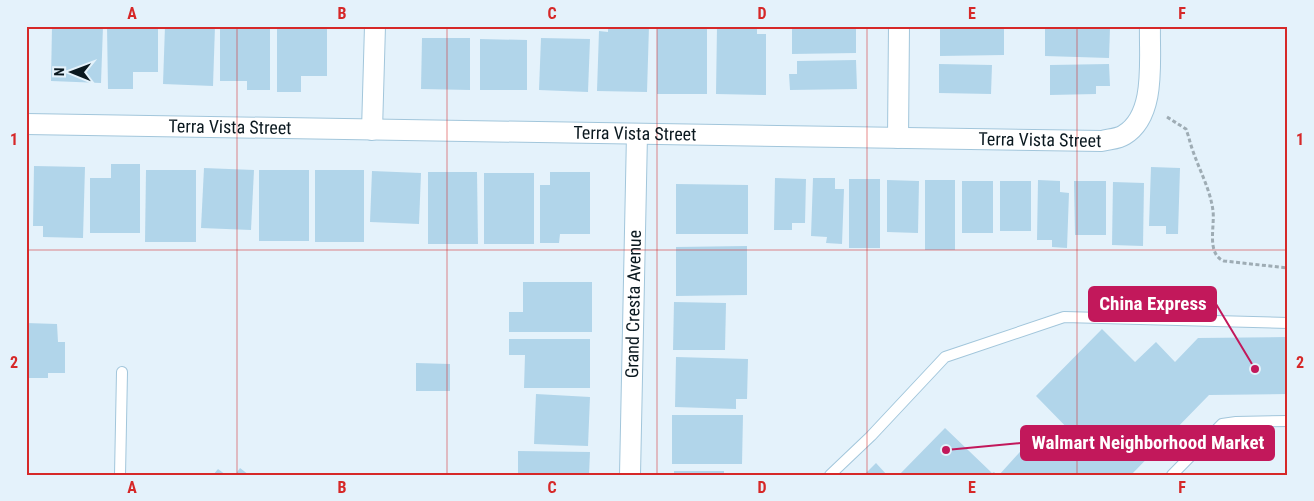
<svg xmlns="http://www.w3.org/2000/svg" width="1314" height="501" font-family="'Roboto Condensed',sans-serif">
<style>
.building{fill:#b1d5ea}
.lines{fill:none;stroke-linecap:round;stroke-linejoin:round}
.lane-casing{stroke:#a2c6db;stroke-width:12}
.street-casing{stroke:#a2c6db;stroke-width:22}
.path{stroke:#9eacb4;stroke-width:3;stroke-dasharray:4 2.5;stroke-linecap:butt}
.lane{stroke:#fff;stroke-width:10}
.street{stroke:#fff;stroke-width:20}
.grid{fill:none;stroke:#d62828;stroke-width:1;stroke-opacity:0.55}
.labels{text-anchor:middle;stroke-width:4;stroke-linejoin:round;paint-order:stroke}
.street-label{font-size:18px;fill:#0a181f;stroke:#e4f2fb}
.leader{fill:none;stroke:#c2185b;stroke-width:2}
.callout-dot{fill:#c2185b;stroke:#e4f2fb;stroke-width:2}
.callout{fill:#c2185b;stroke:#c2185b;stroke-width:2}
.callout-label{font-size:19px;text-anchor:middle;font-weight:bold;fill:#fff}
.neatline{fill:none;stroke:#d62828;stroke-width:2}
.grid-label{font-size:16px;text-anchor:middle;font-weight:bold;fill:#d62828}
</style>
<rect width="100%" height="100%" fill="#e4f2fb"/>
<g class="building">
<path d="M 52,26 L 103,26 L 101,83 L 51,81 Z"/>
<path d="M 107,26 L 158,26 L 158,72 L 133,72 L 133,89 L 108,89 Z"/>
<path d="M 165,26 L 215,26 L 213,86 L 163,84 Z"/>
<path d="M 220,26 L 270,26 L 270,90 L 247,90 L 247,81 L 220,81 Z"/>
<path d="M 277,26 L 327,26 L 327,76 L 301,76 L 301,92 L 277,92 Z"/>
<path d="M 608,26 L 649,26 L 647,92 L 597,91 L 599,31 L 608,32 Z"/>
<rect x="657" y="26" width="50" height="68"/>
<path d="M 717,26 L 757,26 L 757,34 L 766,34 L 766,95 L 716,94 Z"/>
<path d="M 792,26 L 856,26 L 856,53 L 792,54 Z"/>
<path d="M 940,26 L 1004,26 L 1004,55 L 940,56 Z"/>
<path d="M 1045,26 L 1110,28 L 1109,58 L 1045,56 Z"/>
<path d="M 422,38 L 470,38 L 470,90 L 421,89 Z"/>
<path d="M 541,38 L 590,39 L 588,92 L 539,90 Z"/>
<path d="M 480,39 L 527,40 L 527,90 L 480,90 Z"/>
<path d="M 856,60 L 857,89 L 790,90 L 789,74 L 797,74 L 797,61 Z"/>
<path d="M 939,64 L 992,65 L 991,94 L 939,93 Z"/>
<path d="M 1109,64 L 1110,86 L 1096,86 L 1096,94 L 1050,95 L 1050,65 Z"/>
<path d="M 111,164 L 140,164 L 140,233 L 90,233 L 90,178 L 111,178 Z"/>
<path d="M 34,166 L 85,167 L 83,238 L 43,237 L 43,226 L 33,226 Z"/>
<path d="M 1151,167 L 1180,168 L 1178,234 L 1166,234 L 1166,226 L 1149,226 Z"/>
<path d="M 204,168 L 254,170 L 251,230 L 201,228 Z"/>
<path d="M 146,170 L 196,170 L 196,242 L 145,242 Z"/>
<rect x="259" y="170" width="50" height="71"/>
<rect x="315" y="170" width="49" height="72"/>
<path d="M 372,171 L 421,173 L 419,224 L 370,222 Z"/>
<path d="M 428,172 L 477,172 L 478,244 L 428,244 Z"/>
<path d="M 550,172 L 590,172 L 590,234 L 560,234 L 559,243 L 540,243 L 540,185 L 550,185 Z"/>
<rect x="484" y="173" width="50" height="71"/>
<path d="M 775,178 L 806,179 L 805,223 L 792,223 L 792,230 L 774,230 Z"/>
<path d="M 813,178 L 835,178 L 835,189 L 844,189 L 842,244 L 826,243 L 827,237 L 811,236 Z"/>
<rect x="849" y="179" width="31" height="69"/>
<path d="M 887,180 L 919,181 L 918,233 L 887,232 Z"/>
<rect x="925" y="180" width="30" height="70"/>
<path d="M 1038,180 L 1060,181 L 1060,192 L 1069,193 L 1067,248 L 1052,247 L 1052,240 L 1037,240 Z"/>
<rect x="962" y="181" width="31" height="52"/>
<rect x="1000" y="181" width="31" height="50"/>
<path d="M 1074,181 L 1106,181 L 1106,235 L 1075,235 Z"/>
<path d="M 1113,182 L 1144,183 L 1143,246 L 1112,245 Z"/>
<path d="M 676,184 L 748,185 L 748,234 L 676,234 Z"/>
<path d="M 747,246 L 747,295 L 676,296 L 676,247 Z"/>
<path d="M 523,282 L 592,282 L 592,332 L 509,332 L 509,312 L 523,312 Z"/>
<path d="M 674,302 L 726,303 L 725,350 L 673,350 Z"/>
<path d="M 26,323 L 57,324 L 58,342 L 65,342 L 65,373 L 48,373 L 48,378 L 26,378 Z"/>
<path d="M 1102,329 L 1135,362 L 1156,342 L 1175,362 L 1198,338 L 1288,337 L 1288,394 L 1209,395 L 1131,475 L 999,475 L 1039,431 L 1061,452 L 1076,437 L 1036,396 Z"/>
<path d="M 509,339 L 590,339 L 590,388 L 524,388 L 525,355 L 509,355 Z"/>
<path d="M 676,357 L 748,359 L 747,399 L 736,399 L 736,409 L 675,407 Z"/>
<path d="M 416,363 L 450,364 L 450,391 L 416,391 Z"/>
<path d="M 536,394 L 590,397 L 588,446 L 534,444 Z"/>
<path d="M 672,415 L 743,415 L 742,464 L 672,464 Z"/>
<path d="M 945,428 L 992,473 L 994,472 L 997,475 L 899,475 Z"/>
<path d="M 518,451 L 590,452 L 589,475 L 518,475 Z"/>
<path d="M 876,463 L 887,475 L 864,475 Z"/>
<path d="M 240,468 L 249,475 L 235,475 Z"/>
<path d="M 218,469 L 226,475 L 213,475 Z"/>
<rect x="674" y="471" width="50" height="4"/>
</g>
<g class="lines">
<defs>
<g id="lane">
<path d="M 120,475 L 122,372"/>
<path d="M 830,475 L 871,436 L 945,357 L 1064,317 L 1288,323"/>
<path d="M 1172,475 L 1222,424 L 1236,422 L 1288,421"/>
</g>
<g id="street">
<path id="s1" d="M 26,124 L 1102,141 C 1109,139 1118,139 1124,135 C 1157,115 1149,59 1150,26"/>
<path d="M 372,130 L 375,26"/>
<path d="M 898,138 L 899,26"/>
<path id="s2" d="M 630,475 L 637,134"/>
</g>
</defs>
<use href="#lane" class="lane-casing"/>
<use href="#street" class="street-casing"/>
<path class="path" d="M 1167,117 L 1186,129 L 1189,138 C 1195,163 1210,186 1213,211 C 1215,226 1206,254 1224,261 L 1288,268"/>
<use href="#lane" class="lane"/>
<use href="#street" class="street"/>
</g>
<path class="grid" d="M 237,26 L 237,475M 447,26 L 447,475M 657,26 L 657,475M 867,26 L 867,475M 1077,26 L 1077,475M 26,250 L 1288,250"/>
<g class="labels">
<g class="street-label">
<text dy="6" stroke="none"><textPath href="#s1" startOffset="204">Terra Vista Street</textPath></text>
<text dy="6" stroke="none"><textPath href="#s1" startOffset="609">Terra Vista Street</textPath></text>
<text dy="6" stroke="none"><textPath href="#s1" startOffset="1014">Terra Vista Street</textPath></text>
<text dy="6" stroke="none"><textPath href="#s2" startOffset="171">Grand Cresta Avenue</textPath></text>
</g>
</g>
<path class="leader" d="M1255 369L1216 304M946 450L1021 443"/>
<g class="callout-dot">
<circle cx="1255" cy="369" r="5"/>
<circle cx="946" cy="450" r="5"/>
</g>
<g class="callout">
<rect x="1089" y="287" width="127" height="34" rx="5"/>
<rect x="1021" y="426" width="253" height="34" rx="5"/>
</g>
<g class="callout-label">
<text x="1153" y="310">China Express</text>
<text x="1148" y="449">Walmart Neighborhood Market</text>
</g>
<rect width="1314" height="501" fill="none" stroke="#e4f2fb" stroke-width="55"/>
<g transform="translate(72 72) rotate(271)" stroke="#e4f2fb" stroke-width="4" paint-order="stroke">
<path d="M0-4L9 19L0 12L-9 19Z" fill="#0a181f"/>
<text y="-8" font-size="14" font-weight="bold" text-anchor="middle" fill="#0a181f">N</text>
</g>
<rect x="28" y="28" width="1258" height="446" class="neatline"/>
<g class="grid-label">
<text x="132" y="19">A</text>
<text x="342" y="19">B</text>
<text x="552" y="19">C</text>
<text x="762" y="19">D</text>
<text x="972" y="19">E</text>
<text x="1182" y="19">F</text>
<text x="14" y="145">1</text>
<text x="1300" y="145">1</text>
<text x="14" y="368">2</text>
<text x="1300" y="368">2</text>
<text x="132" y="493">A</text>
<text x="342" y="493">B</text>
<text x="552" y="493">C</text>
<text x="762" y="493">D</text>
<text x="972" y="493">E</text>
<text x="1182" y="493">F</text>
</g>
</svg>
